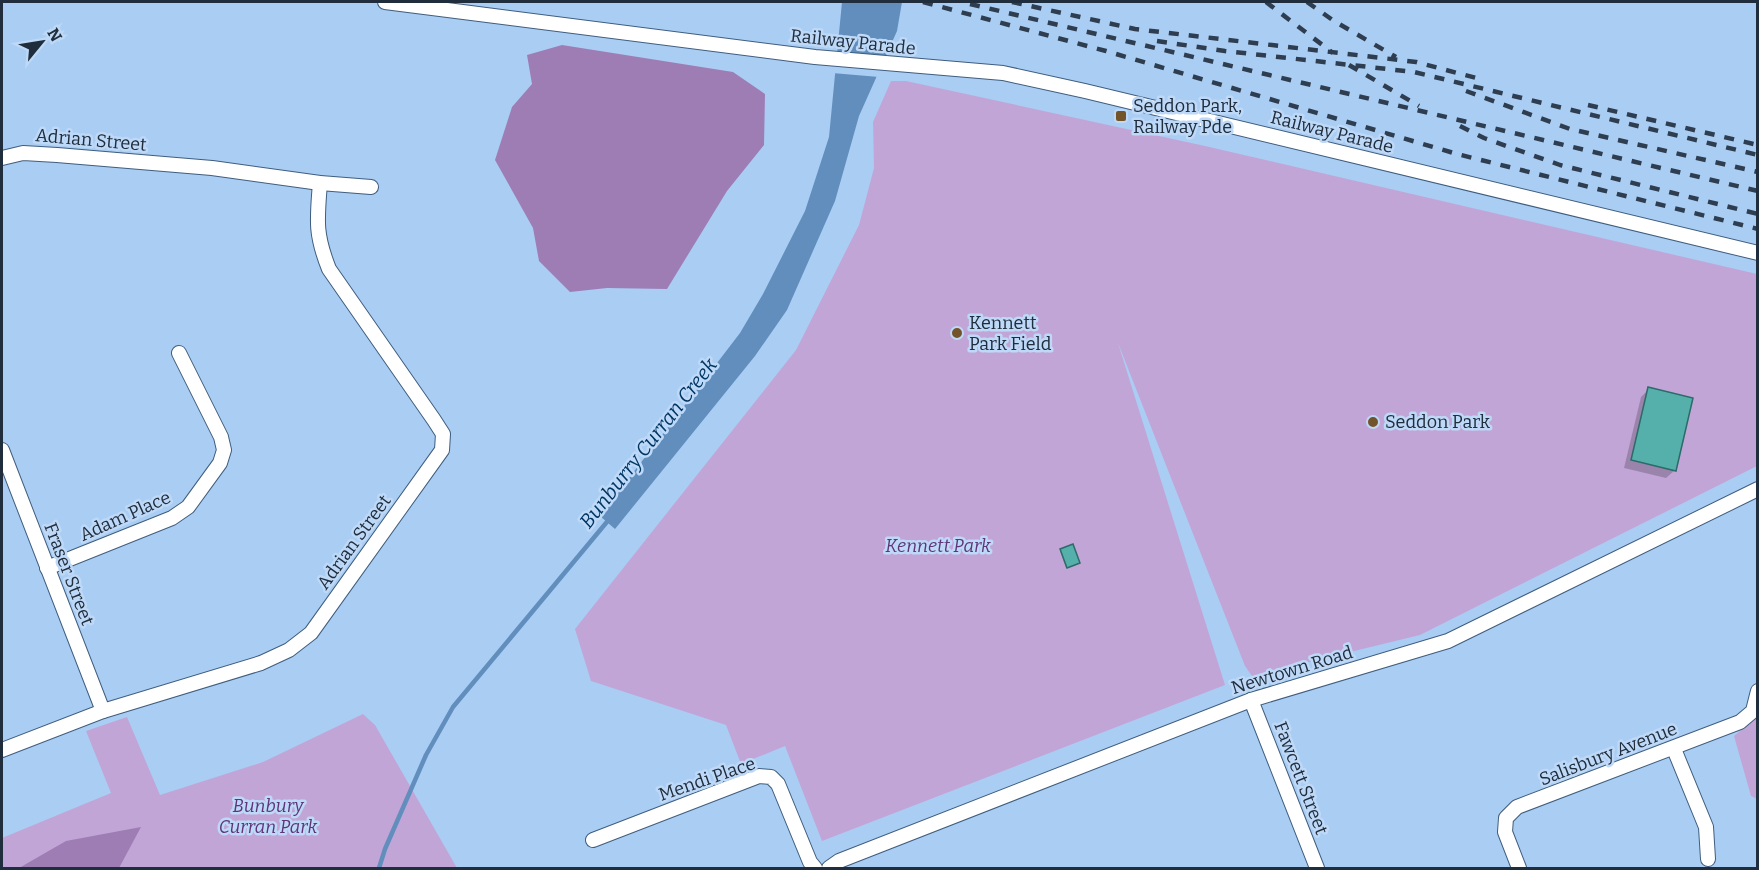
<svg xmlns="http://www.w3.org/2000/svg" width="1759" height="870" font-family="Bitter,serif">
<style>
.green{fill:#c2a5d7}
.forest{fill:#9e7db4}
.water{fill:#618ebd}
.pier{fill:#aacdf3}
.shadow{fill:#0003}
.lines{fill:none;stroke-linecap:round;stroke-linejoin:round}
.stream{stroke:#618ebd;stroke-width:4.5}
.building{fill:#55b0ac;stroke:#2c6b68;stroke-width:1.5}
.minor-casing{stroke:#3f5d7e;stroke-width:16}
.minor{stroke:#fff;stroke-width:14}
.rail{stroke:#2e3d4f;stroke-width:4.5;stroke-dasharray:10 10;stroke-linecap:butt}
.poi-dot{fill:#735329;stroke:#bed9f8;stroke-width:2}
.labels{text-anchor:middle;stroke-width:5;stroke-linejoin:round;paint-order:stroke}
.street-label{font-size:18px;fill:#202d3c;stroke:#bed9f8}
.poi-label{font-size:18px;fill:#202d3c;stroke:#bed9f8;text-anchor:start}
.park-label{font-size:18px;font-style:italic;fill:#5f3479;stroke:#bed9f8}
.water-label{font-size:20px;font-style:italic;fill:#013663;stroke:#bed9f8}
</style>
<rect width="100%" height="100%" fill="#aacdf3"/>
<g class="green">
<path d="M 891,81 L 906,81 L 1205,146 L 1757,274 L 1757,466 L 1420,635 L 1252,676 L 1245,666 L 1118,343 L 1225,685 L 822,841 L 785,746 L 741,764 L 726,725 L 591,681 L 575,629 L 796,350 L 859,225 L 874,168 L 873,122 Z"/>
<path d="M 363,714 L 375,725 L 457,868 L 2,868 L 2,838 L 111,793 L 86,731 L 127,717 L 160,795 L 263,762 Z"/>
<path d="M 1757,717 L 1757,799 L 1751,796 L 1734,736 Z"/>
</g>
<g class="forest">
<path d="M 562,45 L 733,72 L 765,94 L 764,145 L 727,191 L 667,289 L 607,288 L 570,292 L 539,261 L 533,228 L 495,160 L 512,107 L 532,84 L 527,55 Z"/>
<path d="M 141,827 L 119,868 L 19,868 L 66,841 Z"/>
</g>
<path class="water" d="M 842,2 L 902,2 L 897,31 L 859,116 L 835,201 L 787,310 L 755,356 L 615,529 L 600,516 L 740,333 L 763,294 L 805,211 L 829,137 Z"/>
<path class="pier" d="M 834,51 L 889,56 L 879,77 L 832,73 Z"/>
<g class="shadow">
<path d="M 1649,389 L 1675,470 L 1666,478 L 1624,468 L 1641,397 Z"/>
<path d="M 1061,550 L 1077,564 L 1066,568 L 1060,551 Z"/>
</g>
<g class="lines">
<path class="stream" d="M 379,868 L 385,849 L 426,755 L 453,707 L 611,517"/>
</g>
<g class="building">
<path d="M 1648,387 L 1693,398 L 1676,471 L 1631,460 Z"/>
<path d="M 1073,544 L 1080,563 L 1067,568 L 1060,549 Z"/>
</g>
<g class="lines">
<defs>
<g id="minor">
<path d="M 385,2 L 815,57 L 1003,73 L 1085,91 L 1758,253"/>
<path d="M 2,158 L 23,153 L 57,155 L 212,168 L 320,183 L 371,187"/>
<path d="M 2,450 L 103,711"/>
<path d="M 47,568 L 172,518 L 188,507 L 220,463 L 224,450 L 221,437 L 179,353"/>
<path d="M 1251,700 L 1317,868"/>
<path d="M 1674,749 L 1706,827 L 1708,859"/>
<path d="M 2,750 L 103,711 L 261,663 L 289,650 L 311,633 L 442,450 L 443,434 L 434,420 L 329,269 C 315,234 317,220 320,183"/>
<path d="M 593,840 L 759,776 L 771,777 L 778,784 L 810,862 L 815,868"/>
<path d="M 829,868 L 839,861 L 1251,700 L 1448,641 L 1758,489"/>
<path d="M 1519,868 L 1505,832 L 1506,818 L 1517,807 L 1740,722 L 1753,711 L 1758,691"/>
</g>
</defs>
<use href="#minor" class="minor-casing"/>
<use href="#minor" class="minor"/>
<g class="rail">
<path d="M 923,2 L 1106,51 L 1457,154 L 1758,229"/>
<path d="M 1012,2 L 1135,29 L 1416,62 L 1480,79"/>
<path d="M 1266,2 L 1333,53"/>
<path d="M 1307,2 L 1334,21 L 1396,57"/>
<path d="M 970,4 L 1758,191"/>
<path d="M 1157,41 L 1225,51 L 1414,72 L 1758,155"/>
<path d="M 1349,65 L 1419,106"/>
<path d="M 1466,91 L 1570,129 L 1758,172"/>
<path d="M 1588,105 L 1758,145"/>
<path d="M 1460,126 L 1484,138 L 1560,165 L 1758,214"/>
</g>
</g>
<g class="poi-dot">
<rect x="1115" y="110" width="12" height="12" rx="3"/>
<circle cx="957" cy="333" r="6"/>
<circle cx="1373" cy="422" r="6"/>
</g>
<g class="labels">
<g class="street-label">
<text transform="translate(853 42) rotate(6)" y="6">Railway Parade</text>
<text transform="translate(1332 132) rotate(14)" y="6">Railway Parade</text>
<text transform="translate(91 140) rotate(5)" y="6">Adrian Street</text>
<text transform="translate(125 516) rotate(-24)" y="6">Adam Place</text>
<text transform="translate(354 542) rotate(-54)" y="6">Adrian Street</text>
<text transform="translate(69 574) rotate(69)" y="6">Fraser Street</text>
<text transform="translate(1292 670) rotate(-17)" y="6">Newtown Road</text>
<text transform="translate(1608 754) rotate(-21)" y="6">Salisbury Avenue</text>
<text transform="translate(1301 778) rotate(69)" y="6">Fawcett Street</text>
<text transform="translate(707 779) rotate(-19)" y="6">Mendi Place</text>
</g>
<g class="poi-label">
<text x="1133" y="112">Seddon Park,<tspan x="1133" dy="21">Railway Pde</tspan></text>
<text x="969" y="329">Kennett<tspan x="969" dy="21">Park Field</tspan></text>
<text x="1385" y="428">Seddon Park</text>
</g>
<g class="park-label">
<text x="938" y="552">Kennett Park</text>
<text x="268" y="812">Bunbury<tspan x="268" dy="21">Curran Park</tspan></text>
</g>
<g class="water-label">
<text transform="translate(648 443) rotate(-52)" y="7">Bunburry Curran Creek</text>
</g>
</g>
<rect width="1759" height="870" fill="none" stroke="#202d3c" stroke-width="6"/>
<g transform="translate(42 42) rotate(60)" stroke="#bed9f8" stroke-width="4.5" paint-order="stroke">
<path d="M0-4.5L10 22L0 15L-10 22Z" fill="#202d3c"/>
<text y="-9" font-size="16" font-weight="bold" text-anchor="middle" fill="#202d3c">N</text>
</g>
</svg>
